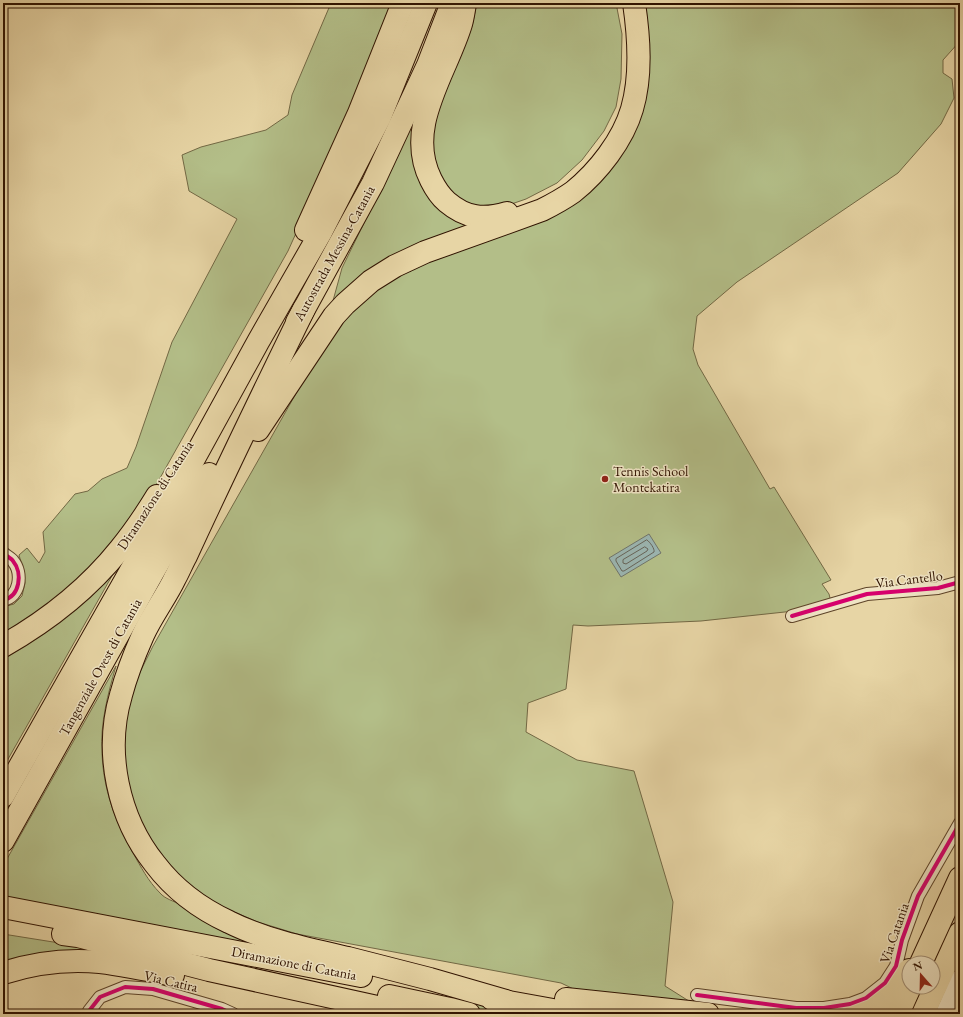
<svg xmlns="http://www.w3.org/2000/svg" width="963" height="1017" font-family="'EB Garamond',serif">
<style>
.green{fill:#b3be88;stroke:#726844}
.water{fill:#9bb6b2;stroke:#70756b}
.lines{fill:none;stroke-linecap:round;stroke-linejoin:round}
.shore{stroke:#666459;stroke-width:1}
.street-casing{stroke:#5e4429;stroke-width:14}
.secondary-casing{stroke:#301300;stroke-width:18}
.highway-casing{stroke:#301300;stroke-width:24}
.street{stroke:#efe4c4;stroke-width:12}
.secondary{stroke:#efe4c4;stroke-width:17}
.highway{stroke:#e7d5a5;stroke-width:22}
.cycleway-casing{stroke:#efe4c4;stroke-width:6}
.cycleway{stroke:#d6006c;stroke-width:4}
.poi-dot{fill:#8f2418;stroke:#efe4c4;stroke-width:1.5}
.labels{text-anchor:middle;stroke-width:3;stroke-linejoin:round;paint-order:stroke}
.street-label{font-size:14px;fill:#301300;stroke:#efe4c4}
.poi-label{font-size:14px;fill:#301300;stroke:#efe4c4;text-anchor:start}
</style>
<rect width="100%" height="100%" fill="#e7d5a5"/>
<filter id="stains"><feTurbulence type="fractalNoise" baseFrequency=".005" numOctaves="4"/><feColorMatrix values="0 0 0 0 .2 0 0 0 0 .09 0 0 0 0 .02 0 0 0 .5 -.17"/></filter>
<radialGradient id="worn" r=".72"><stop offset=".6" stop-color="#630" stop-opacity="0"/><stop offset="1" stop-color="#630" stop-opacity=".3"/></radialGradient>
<g class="green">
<path d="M 331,3 L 395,3 L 358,95 L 288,251 L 151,494 L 89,573 L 3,637 L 3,607 L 14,604 L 22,596 L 25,583 L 23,569 L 19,555 L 27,548 L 39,563 L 45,552 L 43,532 L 75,494 L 88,491 L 102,479 L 127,468 L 136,447 L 172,342 L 237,219 L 189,191 L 182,155 L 201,147 L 266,130 L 288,115 L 292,95 Z"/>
<path d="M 477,3 L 616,3 L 622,34 L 621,79 L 616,107 L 604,131 L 582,160 L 557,183 L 526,199 L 497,209 L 464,206 L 440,181 L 431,148 L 435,117 L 472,26 Z"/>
<path d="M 640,3 L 960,3 L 960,41 L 943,60 L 943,73 L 952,79 L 954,98 L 941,124 L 898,173 L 737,282 L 697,316 L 693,349 L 698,365 L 770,489 L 774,487 L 831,580 L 822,584 L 829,594 L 830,598 L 823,604 L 794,611 L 701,621 L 588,626 L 573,625 L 566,689 L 528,703 L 526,732 L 577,760 L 634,771 L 673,902 L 665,986 L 692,1003 L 584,994 L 561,983 L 297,934 L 258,922 L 227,909 L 200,894 L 176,875 L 159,856 L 133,807 L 123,755 L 128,706 L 138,676 L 153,646 L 328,337 L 363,295 L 408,268 L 548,216 L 616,156 Z"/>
<path d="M 416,117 L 415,144 L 473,228 L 331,308 L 342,268 Z"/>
<path d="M 121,560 L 3,768 L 3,658 L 32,641 Z"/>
<path d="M 116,666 C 108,693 100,724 102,752 C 103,789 115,821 133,853 C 141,867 148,881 160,893 C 165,899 174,901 181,905 C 192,911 202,921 214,927 C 242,942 274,949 305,958 L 3,897 L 3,866 Z"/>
<path d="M 3,934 L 97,949 L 143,960 L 3,964 Z"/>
<path d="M 431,995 L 484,1002 L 553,1014 L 490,1014 Z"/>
</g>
<path class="water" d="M 649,534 L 661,553 L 621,577 L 609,558 Z"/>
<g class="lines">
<g class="shore">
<path d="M 647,540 C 650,542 655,549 654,552 L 624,571 L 622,571 L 616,561 L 616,559 Z"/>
<path d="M 645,547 L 648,549 L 647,551 L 626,564 L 623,563 L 623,560 Z"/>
</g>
<defs>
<g id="street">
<path d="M 3,553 C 6,556 11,558 13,561 C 23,573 20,597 3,600"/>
<path d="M 792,616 L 867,594 L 938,588 L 960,582"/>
<path d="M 697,995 L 796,1008 L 824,1008 L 850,1004 L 866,998 L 885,983 L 896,966 L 902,940 L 918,896 L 960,823"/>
<path d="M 89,1014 L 89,1011 L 100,997 L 125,987 L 153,989 L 222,1009 L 233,1014"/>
</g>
<path id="secondary" d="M 944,1014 L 960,978"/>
<g id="highway">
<path d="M 465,3 C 464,10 463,17 461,24 C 446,74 404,127 431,180 C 435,188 440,196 447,202 C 466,218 483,220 507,213"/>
<path d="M 306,230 L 359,113 L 403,3"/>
<path d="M 304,309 C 264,391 224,473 186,556 C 182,563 179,571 175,578 C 166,597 152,615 143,635 C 135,653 126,676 121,695 C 104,752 118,818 155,864 C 174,889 201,909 229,922 C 265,940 308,949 348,958 C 375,965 402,972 430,979 C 455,986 481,994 506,1001"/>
<path d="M 297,322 L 373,183 L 428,65 L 452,3"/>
<path d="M 258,430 L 334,316 L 345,304 L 371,281 L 395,266 L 425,252 L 542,210 C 552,205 563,199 573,192 C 598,172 623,140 632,109 C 642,75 639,37 634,3"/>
<path d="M 3,646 C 47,621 88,589 120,549 C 134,532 146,514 157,496"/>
<path d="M 3,796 L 180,484 L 258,342 L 321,232 L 380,117 L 426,3"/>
<path d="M 3,841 L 152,574 L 209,474"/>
<path d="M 3,907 L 361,976"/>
<path d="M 63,934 L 78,936 L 209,970 L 409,1014"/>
<path d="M 921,963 L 960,878"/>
<path d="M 3,973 C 34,963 68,959 100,962 C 125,965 149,970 173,975"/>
<path d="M 389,996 L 450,1009 L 469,1014"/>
<path d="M 492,999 L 564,1012 L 585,1014"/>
<path d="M 566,999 L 708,1014"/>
<path d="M 855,1014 C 861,1012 867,1009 873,1007 C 888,999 901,984 909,970"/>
<path d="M 898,1014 L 910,987"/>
<path d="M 923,1014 L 960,933"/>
</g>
</defs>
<use href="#street" class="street-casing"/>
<use href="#secondary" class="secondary-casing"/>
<use href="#highway" class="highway-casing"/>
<use href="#street" class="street"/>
<use href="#secondary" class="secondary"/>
<use href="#highway" class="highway"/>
<defs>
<g id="cycleway">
<path d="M 3,553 C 6,556 11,558 13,561 C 23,573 20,597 3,600"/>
<path d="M 792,616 L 867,594 L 938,588 L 960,582"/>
<path d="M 697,995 L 796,1008 L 824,1008 L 850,1004 L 866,998 L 885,983 L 896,966 L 902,940 L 918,896 L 960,823"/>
<path d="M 89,1014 L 89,1011 L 100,997 L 125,987 L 153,989 L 222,1009 L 233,1014"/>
</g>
</defs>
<use href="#cycleway" class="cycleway-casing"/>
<use href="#cycleway" class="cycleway"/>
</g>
<circle class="poi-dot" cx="605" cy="479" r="4"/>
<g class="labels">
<g class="street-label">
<text transform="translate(334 253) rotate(-61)" y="5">Autostrada Messina-Catania</text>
<text transform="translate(155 495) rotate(-57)" y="5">Diramazione di Catania</text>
<text transform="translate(909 579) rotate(-7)" y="5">Via Cantello</text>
<text transform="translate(100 667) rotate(-61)" y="5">Tangenziale Ovest di Catania</text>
<text transform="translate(894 933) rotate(-71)" y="5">Via Catania</text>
<text transform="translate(294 963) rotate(11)" y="5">Diramazione di Catania</text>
<text transform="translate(171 981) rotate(13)" y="5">Via Catira</text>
</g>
<g class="poi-label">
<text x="613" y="476">Tennis School<tspan x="613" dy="16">Montekatira</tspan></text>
</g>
</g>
<rect width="963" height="1017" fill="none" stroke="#e7d5a5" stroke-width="16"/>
<rect x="4" y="4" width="955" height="1009" fill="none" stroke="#301300" stroke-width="2"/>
<rect x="8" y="8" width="947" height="1001" fill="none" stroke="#301300"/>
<g transform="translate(921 975) rotate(340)"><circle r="19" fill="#efe4c4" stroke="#a39076"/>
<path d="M0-3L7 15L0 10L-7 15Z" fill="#8f2418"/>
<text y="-6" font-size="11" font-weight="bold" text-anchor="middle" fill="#301300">N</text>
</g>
<rect width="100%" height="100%" filter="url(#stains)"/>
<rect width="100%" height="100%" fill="url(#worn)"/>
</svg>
